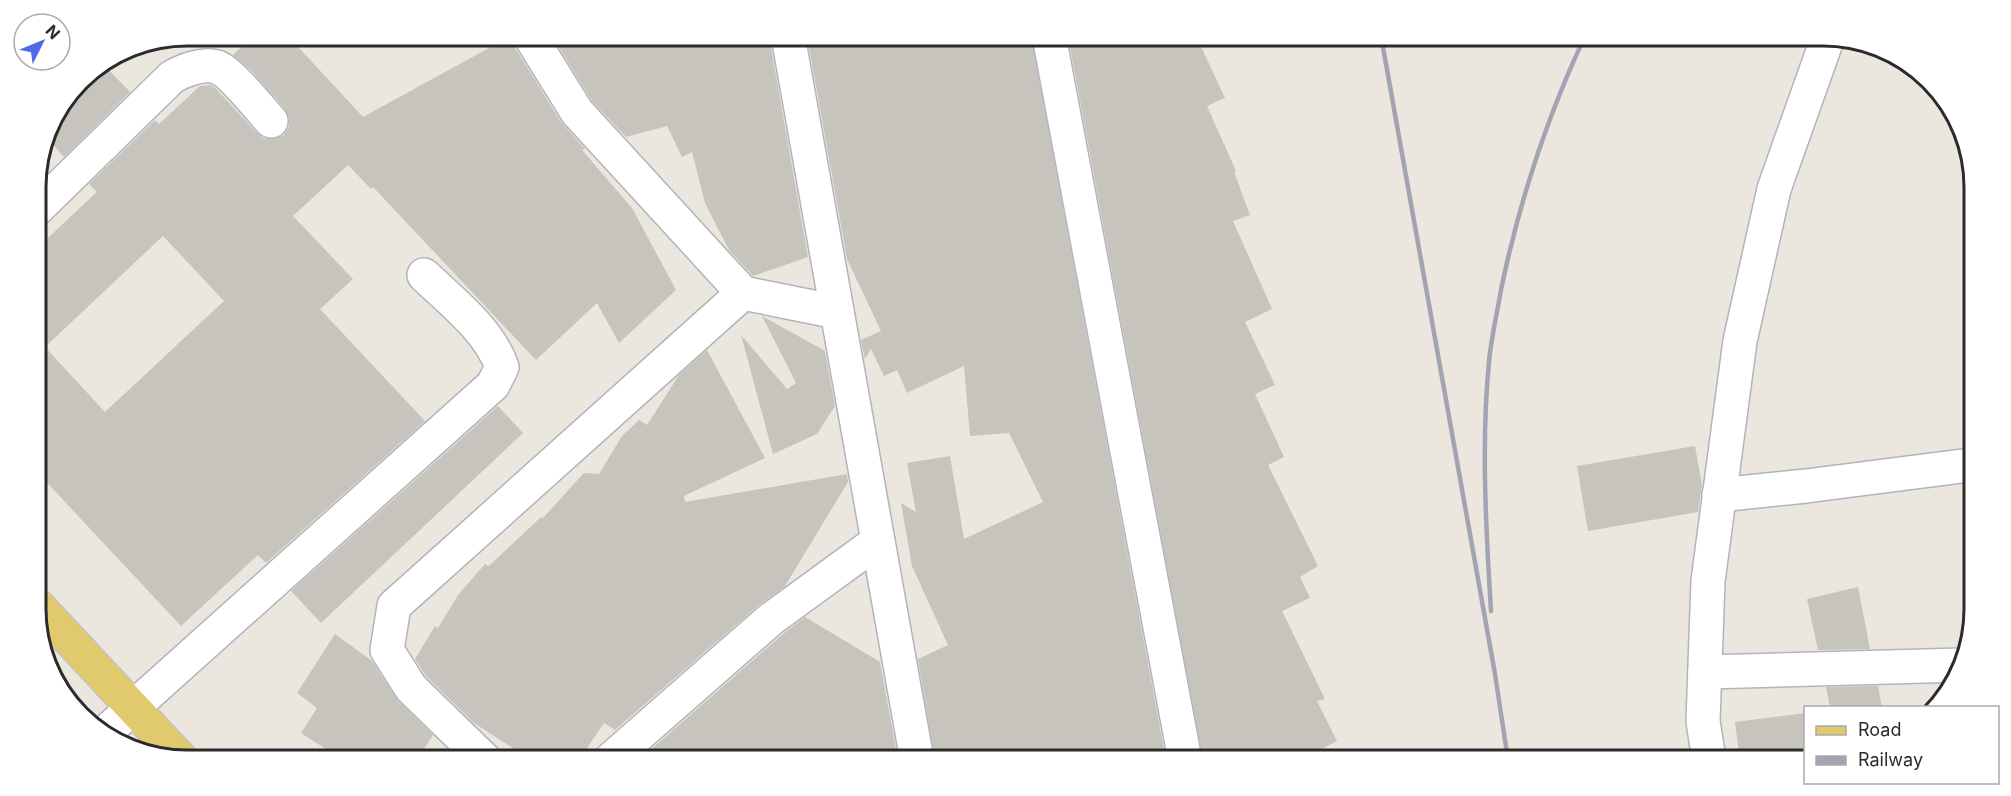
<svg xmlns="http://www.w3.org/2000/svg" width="2011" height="796" font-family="Inter,sans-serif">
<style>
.building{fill:#c7c4bd;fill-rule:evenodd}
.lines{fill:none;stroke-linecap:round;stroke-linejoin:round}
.minor-casing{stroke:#b2b4bd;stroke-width:36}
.major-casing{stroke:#c4c4c4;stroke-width:36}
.minor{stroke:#fff;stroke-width:33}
.major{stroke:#e1c96e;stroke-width:33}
.rail{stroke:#a2a4b3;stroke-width:4.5}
.rim{fill:none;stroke:#2b2b2b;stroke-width:3}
</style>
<rect width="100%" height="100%" fill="#ebe6de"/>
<g class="building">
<path d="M 253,36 L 288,36 L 363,117 L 511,36 L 514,46 L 561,122 L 585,149 L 582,150 L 632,208 L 676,290 L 619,343 L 597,303 L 536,360 L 373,187 L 371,189 L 348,165 L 293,216 L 353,279 L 320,309 L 425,421 L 266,563 L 258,555 L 181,626 L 38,473 L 37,248 L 97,192 L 89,184 L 155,120 L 159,124 L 200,86 L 211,85 L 217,90 L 257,133 L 264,139 L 274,139 L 284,135 L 289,126 L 289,118 L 285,109 L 251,70 L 233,55 ZM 163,236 L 224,301 L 105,412 L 45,347 Z"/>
<path d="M 552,36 L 769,36 L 808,257 L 753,276 L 729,250 L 705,203 L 692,152 L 682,157 L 667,126 L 626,137 L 592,101 Z"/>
<path d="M 834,36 L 1031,36 L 1166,760 L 935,760 L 918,659 L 948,645 L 912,566 L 901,503 L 916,512 L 907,463 L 950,456 L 964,539 L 1043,502 L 1009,433 L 970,436 L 964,366 L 907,393 L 897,370 L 884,376 L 871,349 L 865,359 L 861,340 L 881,331 L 847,259 L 809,47 Z"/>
<path d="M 1068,36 L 1196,36 L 1225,98 L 1207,106 L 1236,171 L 1234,172 L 1250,215 L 1233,221 L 1272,309 L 1245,322 L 1275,385 L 1255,394 L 1284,457 L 1268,465 L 1318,566 L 1300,577 L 1310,598 L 1282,611 L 1325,699 L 1317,701 L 1337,741 L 1300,760 L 1203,760 Z"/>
<path d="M 103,64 L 130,92 L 64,157 L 47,138 L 52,120 L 86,75 Z"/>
<path d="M 762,316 L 825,351 L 835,406 L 817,434 L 773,454 L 741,335 L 787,389 L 796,383 Z"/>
<path d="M 707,350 L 765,458 L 684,496 L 685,502 L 847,474 L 848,482 L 785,586 L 759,605 L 615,730 L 604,723 L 579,760 L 531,760 L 474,723 L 426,676 L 415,659 L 435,626 L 438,628 L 458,595 L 485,564 L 489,566 L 541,517 L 543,518 L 584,473 L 599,474 L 622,436 L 639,420 L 647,425 L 679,375 Z"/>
<path d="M 498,406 L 523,433 L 321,623 L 291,591 Z"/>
<path d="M 1695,446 L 1702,485 L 1698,512 L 1588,531 L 1577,466 Z"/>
<path d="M 1858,587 L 1870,649 L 1818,650 L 1807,599 Z"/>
<path d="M 805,617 L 880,662 L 898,760 L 661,760 L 648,752 L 783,634 Z"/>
<path d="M 335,634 L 372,661 L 398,701 L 433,735 L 417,760 L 343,760 L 301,733 L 317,708 L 297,693 Z"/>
<path d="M 1878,686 L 1882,708 L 1830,708 L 1826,687 Z"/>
<path d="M 1806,713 L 1806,760 L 1740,760 L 1735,722 Z"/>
</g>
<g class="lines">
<defs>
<g id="minor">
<path d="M 530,36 L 577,112 L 743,293 L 837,312"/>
<path d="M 788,36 L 917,760"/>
<path d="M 1049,36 L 1185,760"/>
<path d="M 37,209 L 172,77 C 184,70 203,63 217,67 C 231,72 260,109 271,121"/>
<path d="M 1719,495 L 1806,486 L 1970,465"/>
<path d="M 1705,672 L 1962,665"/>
<path d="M 107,731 L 493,385 L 502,367 C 489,330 452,302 424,275"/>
<path d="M 485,760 L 411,688 L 387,650 L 394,606 L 743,293"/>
<path d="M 610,760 L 771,619 L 878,541"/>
<path d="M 1709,760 L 1703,721 L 1708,581 L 1740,341 L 1774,189 L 1828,37"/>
</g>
<path id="major" d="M 39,607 L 181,759"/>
</defs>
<use href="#minor" class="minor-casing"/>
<use href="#major" class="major-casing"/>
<use href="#minor" class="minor"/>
<use href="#major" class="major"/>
<g class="rail">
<path d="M 1381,36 L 1495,674 L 1508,760"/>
<path d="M 1491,611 C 1486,530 1481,442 1489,362 C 1491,338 1497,314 1501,290 C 1519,202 1547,117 1585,36"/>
</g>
</g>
<path d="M0 0H2011V796H0ZM187 46H1823A141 141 0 0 1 1964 187V609A141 141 0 0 1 1823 750H187A141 141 0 0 1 46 609V187A141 141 0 0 1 187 46Z" fill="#fff" fill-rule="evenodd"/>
<path class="rim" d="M187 46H1823A141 141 0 0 1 1964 187V609A141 141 0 0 1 1823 750H187A141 141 0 0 1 46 609V187A141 141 0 0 1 187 46Z"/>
<rect x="1804" y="706" width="195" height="78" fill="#ffffff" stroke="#aaaaaa" stroke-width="1.5"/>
<rect x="1816" y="726" width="30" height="9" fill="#e1c96e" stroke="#aaaaaa" stroke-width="1.5"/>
<text x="1858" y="736" font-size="18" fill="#2b2b2b">Road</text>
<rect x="1816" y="756" width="30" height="9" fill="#a2a4b3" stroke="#aaaaaa" stroke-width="1.5"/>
<text x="1858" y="766" font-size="18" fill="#2b2b2b">Railway</text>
<g transform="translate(42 42) rotate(47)"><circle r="28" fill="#ffffff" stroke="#aaaaaa" stroke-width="1.5"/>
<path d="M0-4.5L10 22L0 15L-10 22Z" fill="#5169e5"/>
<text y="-9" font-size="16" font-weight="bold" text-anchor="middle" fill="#2b2b2b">N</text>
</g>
</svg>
